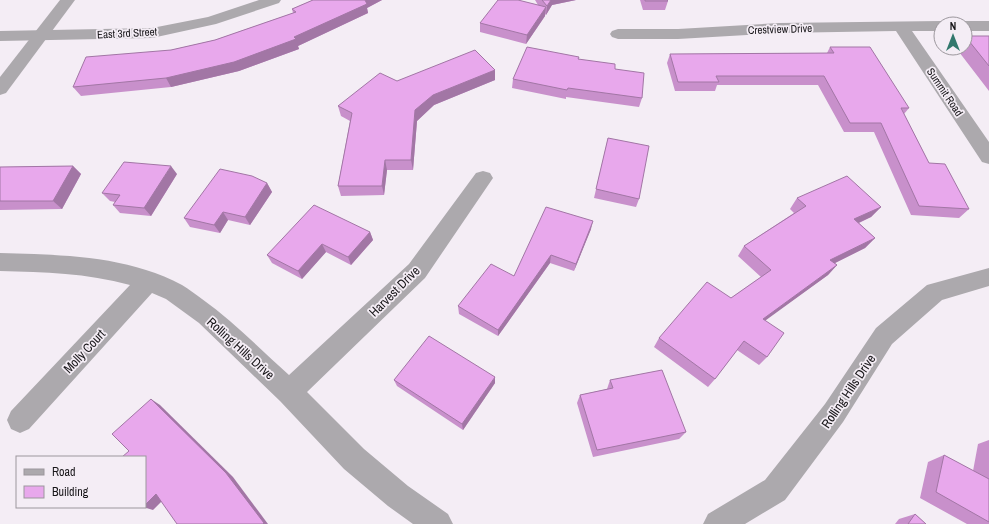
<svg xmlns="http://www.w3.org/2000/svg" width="989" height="524" font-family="'Archivo Narrow',sans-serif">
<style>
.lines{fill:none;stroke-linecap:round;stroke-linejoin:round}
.minor{fill:#aca9ad;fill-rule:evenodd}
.tertiary{fill:#aca9ad;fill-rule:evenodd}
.wall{fill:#c890cb}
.shaded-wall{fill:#a276a5}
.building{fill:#e8a8ec;stroke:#a276a5}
.labels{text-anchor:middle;stroke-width:3.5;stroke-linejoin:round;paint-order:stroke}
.far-street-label{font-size:11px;fill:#181619;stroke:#f4edf5}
.street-label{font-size:13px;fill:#181619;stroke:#f4edf5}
</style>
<rect width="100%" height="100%" fill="#f4edf5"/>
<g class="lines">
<g class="minor">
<path d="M 259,0 L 281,0 L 279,3 L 216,24 L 152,38 L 0,41 L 0,31 L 152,28 L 208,17 Z"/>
<path d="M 941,21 L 947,24 L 941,24 L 941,31 L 912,31 L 989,142 L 989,164 L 982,162 L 896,31 L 779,33 L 678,39 L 618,39 L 612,37 L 610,34 L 612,31 L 618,29 L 678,29 L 779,23 Z"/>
<path d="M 965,21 L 989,21 L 989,31 L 965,31 L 965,24 L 959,24 Z"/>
<path d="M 483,171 L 490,173 L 493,178 L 425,278 L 307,392 L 364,449 L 408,486 L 448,514 L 453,524 L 413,524 L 388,506 L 344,469 L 280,401 L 199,323 L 166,299 L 152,293 L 29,429 L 20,433 L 11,429 L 7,420 L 11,411 L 130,285 C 86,273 45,272 0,271 L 0,253 C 61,255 126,255 182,285 C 189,289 195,294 202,299 C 233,321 260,349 289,375 L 409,264 L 476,173 Z"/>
<path d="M 989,268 L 989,286 L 942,300 L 892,344 L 843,422 L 785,500 L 745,524 L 703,524 L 708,514 L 765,480 L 825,404 L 876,328 L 927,285 Z"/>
</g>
<path class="tertiary" d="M 60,0 L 75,0 L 6,93 L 0,95 L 0,77 Z"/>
</g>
<g class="wall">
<path d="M 313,0 L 382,0 L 367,8 L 368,13 L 298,46 L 299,49 L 239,71 L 171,87 L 81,96 L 73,87 L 171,50 L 215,40 L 293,13 L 292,9 Z"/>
<path d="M 535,0 L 576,0 L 552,5 L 546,15 L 545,14 L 545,16 L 526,44 L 480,32 L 480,23 L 538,5 Z"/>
<path d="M 640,0 L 667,0 L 668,1 L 665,10 L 643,10 Z"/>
<path d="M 965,36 L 989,36 L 989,91 L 956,48 L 965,48 Z"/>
<path d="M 830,47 L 909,108 L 904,114 L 929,163 L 969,209 L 959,218 L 911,215 L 874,132 L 844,132 L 818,85 L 717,85 L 715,91 L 675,91 L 667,63 L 670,54 L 827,53 Z"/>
<path d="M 578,59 L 615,69 L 642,98 L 639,107 L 566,97 L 566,99 L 512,88 L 513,79 Z"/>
<path d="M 495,70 L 495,80 L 434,105 L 417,121 L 413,170 L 387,170 L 384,195 L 341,196 L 338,186 L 350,121 L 341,116 L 338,106 Z"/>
<path d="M 608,138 L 639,199 L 636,207 L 594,198 Z"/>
<path d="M 73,166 L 81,174 L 62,209 L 0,210 L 0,167 Z"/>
<path d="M 177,174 L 151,216 L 120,213 L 113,205 L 115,202 L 110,201 L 102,193 Z"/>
<path d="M 267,183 L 272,192 L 250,225 L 228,220 L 220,233 L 190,227 L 184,218 Z"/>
<path d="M 797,198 L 881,207 L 871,217 L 859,223 L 875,238 L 865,248 L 835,263 L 837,265 L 828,275 L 765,320 L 767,357 L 759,365 L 737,350 L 715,379 L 708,387 L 654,347 L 659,338 L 731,298 L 761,277 L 738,256 L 744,246 L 794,213 L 790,209 Z"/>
<path d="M 591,229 L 574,271 L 550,263 L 498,336 L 459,314 L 458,306 L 514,276 Z"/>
<path d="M 370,232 L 373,240 L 351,265 L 326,252 L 302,279 L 272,263 L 267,255 Z"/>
<path d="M 394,380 L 495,383 L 463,430 L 397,386 Z"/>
<path d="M 610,380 L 686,432 L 679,439 L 593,457 L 577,403 L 580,395 L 607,389 Z"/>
<path d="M 989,440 L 989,524 L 967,524 L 920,498 L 928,462 L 944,455 L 973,471 L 978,444 Z"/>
<path d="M 915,514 L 926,524 L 895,524 L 899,519 Z"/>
</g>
<g class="shaded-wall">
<path d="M 365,0 L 382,0 L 367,8 L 368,13 L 298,46 L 299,49 L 239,71 L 171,87 L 166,78 L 294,37 Z"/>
<path d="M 551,0 L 576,0 L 552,5 L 546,15 L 547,6 Z"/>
<path d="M 546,7 L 545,16 L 526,44 L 527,35 Z"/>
<path d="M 495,70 L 495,80 L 434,105 L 417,121 L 413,170 L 411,160 L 415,110 L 433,95 Z"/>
<path d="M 385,160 L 387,170 L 384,195 L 382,186 Z"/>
<path d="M 73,166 L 81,174 L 62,209 L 53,201 Z"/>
<path d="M 171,166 L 177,174 L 151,216 L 144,208 Z"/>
<path d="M 267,183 L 272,192 L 250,225 L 245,217 Z"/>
<path d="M 881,207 L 871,217 L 845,229 L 854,219 Z"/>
<path d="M 223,212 L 228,220 L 220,233 L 214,225 Z"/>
<path d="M 593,221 L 591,229 L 574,271 L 576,264 Z"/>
<path d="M 370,232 L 373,240 L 351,265 L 348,257 Z"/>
<path d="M 875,238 L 865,248 L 821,270 L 830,260 Z"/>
<path d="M 322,244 L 326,252 L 302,279 L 298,271 Z"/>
<path d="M 551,255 L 550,263 L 498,336 L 498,330 Z"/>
<path d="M 837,265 L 828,275 L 755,328 L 763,319 Z"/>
<path d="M 495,377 L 495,383 L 463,430 L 462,424 Z"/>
<path d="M 151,399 L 160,405 L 233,477 L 268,524 L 263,524 Z"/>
<path d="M 156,494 L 166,497 L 153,510 L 143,507 L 145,507 L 145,505 Z"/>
</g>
<g class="building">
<path d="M 313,0 L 365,0 L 367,4 L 294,37 L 296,39 L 234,62 L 166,78 L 73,87 L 86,57 L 171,50 L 215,40 L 296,12 L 292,9 Z"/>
<path d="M 498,0 L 518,0 L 546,7 L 527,35 L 480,23 Z"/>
<path d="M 542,0 L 551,0 L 547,6 Z"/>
<path d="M 645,0 L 667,0 L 668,1 L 645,1 Z"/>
<path d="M 965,36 L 989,36 L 989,66 Z"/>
<path d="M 527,47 L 579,57 L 578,59 L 615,64 L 615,69 L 644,73 L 642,98 L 568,88 L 567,90 L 513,79 Z"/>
<path d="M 830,47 L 870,47 L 909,108 L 901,108 L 929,163 L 945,164 L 969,209 L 919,206 L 881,123 L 850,123 L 824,76 L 716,76 L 719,82 L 678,82 L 670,54 L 834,53 Z"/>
<path d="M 475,50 L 495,70 L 433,95 L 415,110 L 411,160 L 385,160 L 382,186 L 338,186 L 352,113 L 338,106 L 380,73 L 397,81 Z"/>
<path d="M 608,138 L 649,146 L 639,199 L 596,189 Z"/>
<path d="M 124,162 L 171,166 L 144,208 L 113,205 L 120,195 L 102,193 Z"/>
<path d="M 73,166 L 53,201 L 0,201 L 0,167 Z"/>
<path d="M 220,169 L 252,176 L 267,183 L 245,217 L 223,212 L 214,225 L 184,218 Z"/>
<path d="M 847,176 L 881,207 L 854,219 L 875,238 L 830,260 L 837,265 L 763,319 L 784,333 L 767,357 L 744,341 L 715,379 L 659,338 L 707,282 L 731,298 L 771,270 L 744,246 L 806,206 L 797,198 Z"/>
<path d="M 314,205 L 370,232 L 348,257 L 322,244 L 298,271 L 267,255 Z"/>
<path d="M 546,207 L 593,221 L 576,264 L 551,255 L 498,330 L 458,306 L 491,264 L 514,276 Z"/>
<path d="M 429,336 L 495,377 L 462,424 L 394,380 Z"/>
<path d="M 662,370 L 686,432 L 597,450 L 580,395 L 613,388 L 610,380 Z"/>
<path d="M 151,399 L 226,473 L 264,523 L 263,524 L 177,524 L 156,494 L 145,505 L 145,457 L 122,457 L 129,451 L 112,434 Z"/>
<path d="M 944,455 L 989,479 L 989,522 L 936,492 Z"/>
<path d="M 915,514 L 926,524 L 908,524 Z"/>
</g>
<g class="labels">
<g class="far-street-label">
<text transform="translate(780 29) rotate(-2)" y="4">Crestview Drive</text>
<text transform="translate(127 33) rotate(-3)" y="4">East 3rd Street</text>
<text transform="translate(945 92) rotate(56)" y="4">Summit Road</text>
</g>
<g class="street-label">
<text transform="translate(394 291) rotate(-45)" y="5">Harvest Drive</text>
<text transform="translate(241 348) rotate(42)" y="5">Rolling Hills Drive</text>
<text transform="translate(84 351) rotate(-47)" y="5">Molly Court</text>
<text transform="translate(848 391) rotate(-56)" y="5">Rolling Hills Drive</text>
</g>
</g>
<rect x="16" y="456" width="130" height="52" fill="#f4edf5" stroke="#9c979d"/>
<rect x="24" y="469" width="20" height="6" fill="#aca9ad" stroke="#9c979d"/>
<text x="52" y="476" font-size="12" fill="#181619">Road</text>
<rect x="24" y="486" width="20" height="12" fill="#e8a8ec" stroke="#9c979d"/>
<text x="52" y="496" font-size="12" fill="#181619">Building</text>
<g transform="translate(953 36)"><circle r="19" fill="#f4edf5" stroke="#9c979d"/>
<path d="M0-3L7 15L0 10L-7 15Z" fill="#32786d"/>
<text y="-6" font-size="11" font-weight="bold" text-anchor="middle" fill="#181619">N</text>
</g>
</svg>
